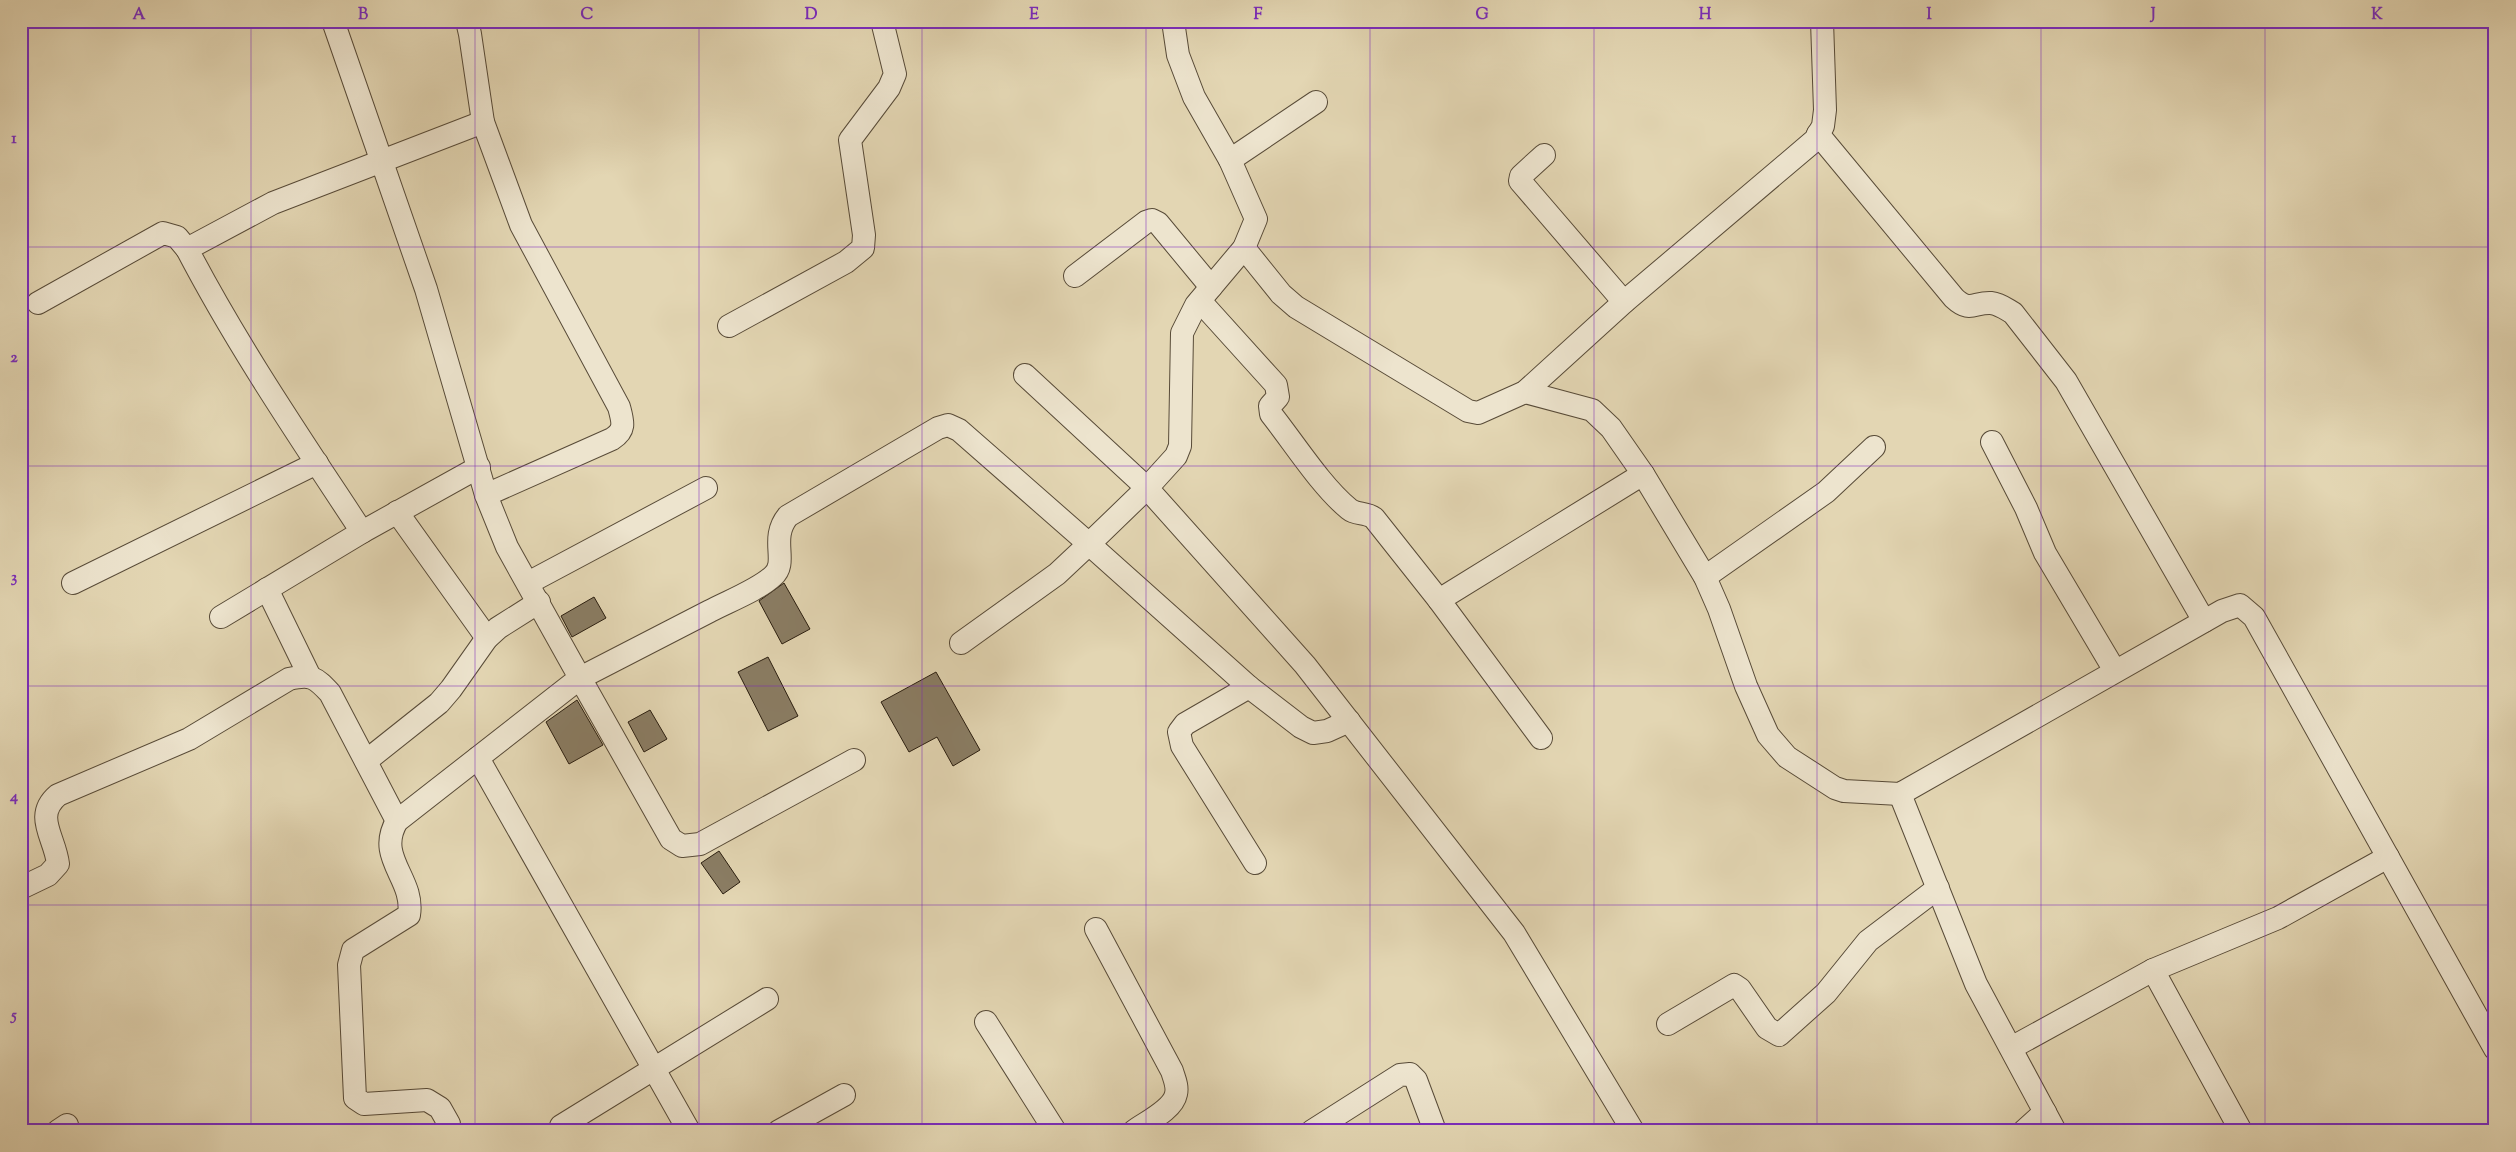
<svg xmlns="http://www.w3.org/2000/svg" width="2516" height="1152" font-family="'Sorts Mill Goudy',serif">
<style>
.building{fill:#8a7d64;stroke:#291d0f}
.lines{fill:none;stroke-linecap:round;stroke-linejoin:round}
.street-casing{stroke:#584b38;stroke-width:24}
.street{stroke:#ede4ce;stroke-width:22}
.grid{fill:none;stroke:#7b2cbf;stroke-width:1;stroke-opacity:0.55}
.neatline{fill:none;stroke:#7b2cbf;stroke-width:2}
.grid-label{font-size:16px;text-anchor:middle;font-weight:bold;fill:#7b2cbf}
</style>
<rect width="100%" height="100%" fill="#e3d6b3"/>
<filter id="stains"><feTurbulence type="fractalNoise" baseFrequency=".004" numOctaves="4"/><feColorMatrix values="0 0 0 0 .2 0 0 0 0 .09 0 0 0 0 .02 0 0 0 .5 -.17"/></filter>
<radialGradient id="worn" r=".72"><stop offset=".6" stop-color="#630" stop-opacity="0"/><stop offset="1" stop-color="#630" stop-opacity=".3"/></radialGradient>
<g class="building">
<path d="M 784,583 L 810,629 L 782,644 L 759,601 Z"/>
<path d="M 594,597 L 606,618 L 572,637 L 561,616 Z"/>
<path d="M 768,657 L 798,716 L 768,731 L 738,672 Z"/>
<path d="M 936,672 L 980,750 L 953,766 L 937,737 L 909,752 L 881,702 Z"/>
<path d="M 577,700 L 603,745 L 569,764 L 546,722 Z"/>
<path d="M 650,710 L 667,739 L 644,752 L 628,722 Z"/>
<path d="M 719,851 L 740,882 L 723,894 L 701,863 Z"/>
</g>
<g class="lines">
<defs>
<g id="street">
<path d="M 333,21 L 426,289 L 486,495 L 507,547 L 580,678 L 397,821 C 375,858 415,878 409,915 L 353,950 L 349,965 L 355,1098 L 364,1104 L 427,1100 L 440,1108 L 449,1124 L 448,1131"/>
<path d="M 467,21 L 470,34 L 483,122 L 521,225 L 619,407 C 623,422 626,430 612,439 L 486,495"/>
<path d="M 1173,21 L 1178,55 L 1194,97 L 1230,160 L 1256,219 L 1244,248 L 1196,305 L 1182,333 L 1180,446 L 1176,456 L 1147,488 L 1305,665 L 1514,933 L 1633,1131"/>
<path d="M 1818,134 L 1954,298 C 1970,313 1974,302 1991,303 C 2000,304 2006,309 2013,313 L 2066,381 L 2204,621"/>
<path d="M 1544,155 L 1521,176 L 1520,181 L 1624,302"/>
<path d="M 1230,160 L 1316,102"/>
<path d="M 1244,248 L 1281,294 L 1296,307 L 1468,411 L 1478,413 L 1525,392 L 1624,302 L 1815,140 L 1823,126 L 1825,110 L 1822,21"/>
<path d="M 1075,276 L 1146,222 L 1152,220 L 1158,223 L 1211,287"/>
<path d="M 1200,301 L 1276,385 L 1278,397 L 1270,406 L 1271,414 C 1294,443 1321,486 1349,509 C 1356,515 1366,512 1374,518 L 1439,600"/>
<path d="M 38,303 L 163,233 L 177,237 L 187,249"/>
<path d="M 729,326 L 846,262 L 863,248 L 864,235 L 850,140 L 889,88 L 895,74 L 882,21"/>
<path d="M 1525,392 L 1592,410 L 1611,428 L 1643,474 L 1705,577 L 1719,609 L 1746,686 L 1768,735 L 1787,757 L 1835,788 L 1844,791 L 1900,794 L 2222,611 L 2240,605 L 2254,617 L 2495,1049"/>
<path d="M 1992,442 L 2026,508 L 2045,553 L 2115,671"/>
<path d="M 479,467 L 362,532 C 301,439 238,347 187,249 L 273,203 L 483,122"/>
<path d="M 397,512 L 487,638"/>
<path d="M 1705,577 L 1826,492 L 1874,447"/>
<path d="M 73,583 L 317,463"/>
<path d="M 528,583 L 706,488"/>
<path d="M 267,589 L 310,677"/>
<path d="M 221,617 L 362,532"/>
<path d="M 961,643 L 1057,574 L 1089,544 L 1249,687 L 1301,727 L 1313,733 L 1327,731 L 1349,721"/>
<path d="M 1249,687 L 1185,724 L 1179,732 L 1182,746 L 1255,863"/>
<path d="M 1541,738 L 1439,600 L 1643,474"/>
<path d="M 478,758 L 689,1131"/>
<path d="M 854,760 L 700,844 L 682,846 L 671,839 L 580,678 C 624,655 667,633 710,611 C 729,601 758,590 773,576 C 789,562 769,539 788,516 L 938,428 L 948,425 L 959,430 L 1089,544 L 1147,488 L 1025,375"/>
<path d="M 366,761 L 439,703 L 451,689 L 487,638 L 498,628 L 539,602"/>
<path d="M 1900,794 L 1976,984 L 2055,1131"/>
<path d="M 21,888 L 48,875 L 58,864 C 55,837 33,816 58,795 L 189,739 L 289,679 C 311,674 315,677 330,693 L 397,821"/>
<path d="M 1096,929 L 1172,1071 C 1174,1078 1178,1086 1176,1094 C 1173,1110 1146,1122 1134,1131"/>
<path d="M 2153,970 L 2241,1131"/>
<path d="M 986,1022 L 1055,1131"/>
<path d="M 1668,1024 L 1734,985 L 1740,989 L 1767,1028 L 1779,1035 L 1826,993 L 1868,941 L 1938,888"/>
<path d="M 2011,1048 L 2153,970 L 2278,918 L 2388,857"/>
<path d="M 561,1126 L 767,999"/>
<path d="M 58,1131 L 67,1125"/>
<path d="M 779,1131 L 844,1095"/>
<path d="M 1312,1131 L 1400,1075 L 1410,1074 L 1416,1080 L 1435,1131"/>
<path d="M 2024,1131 L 2045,1112"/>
</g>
</defs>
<use href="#street" class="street-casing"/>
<use href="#street" class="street"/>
</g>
<path class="grid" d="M 251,21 L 251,1131M 475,21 L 475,1131M 699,21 L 699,1131M 922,21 L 922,1131M 1146,21 L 1146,1131M 1370,21 L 1370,1131M 1594,21 L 1594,1131M 1817,21 L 1817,1131M 2041,21 L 2041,1131M 2265,21 L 2265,1131M 21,247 L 2495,247M 21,466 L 2495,466M 21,686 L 2495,686M 21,905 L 2495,905"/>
<rect width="2516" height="1152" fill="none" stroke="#e3d6b3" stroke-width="55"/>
<rect x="28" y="28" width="2460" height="1096" class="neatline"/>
<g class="grid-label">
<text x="139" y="19">A</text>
<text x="363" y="19">B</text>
<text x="587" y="19">C</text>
<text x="811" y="19">D</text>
<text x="1034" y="19">E</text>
<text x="1258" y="19">F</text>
<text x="1482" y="19">G</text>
<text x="1705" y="19">H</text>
<text x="1929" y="19">I</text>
<text x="2153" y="19">J</text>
<text x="2377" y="19">K</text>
<text x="14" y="143">1</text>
<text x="14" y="362">2</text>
<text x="14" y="582">3</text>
<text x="14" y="801">4</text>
<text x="14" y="1020">5</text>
</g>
<rect width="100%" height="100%" filter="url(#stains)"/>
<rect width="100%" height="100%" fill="url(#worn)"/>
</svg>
